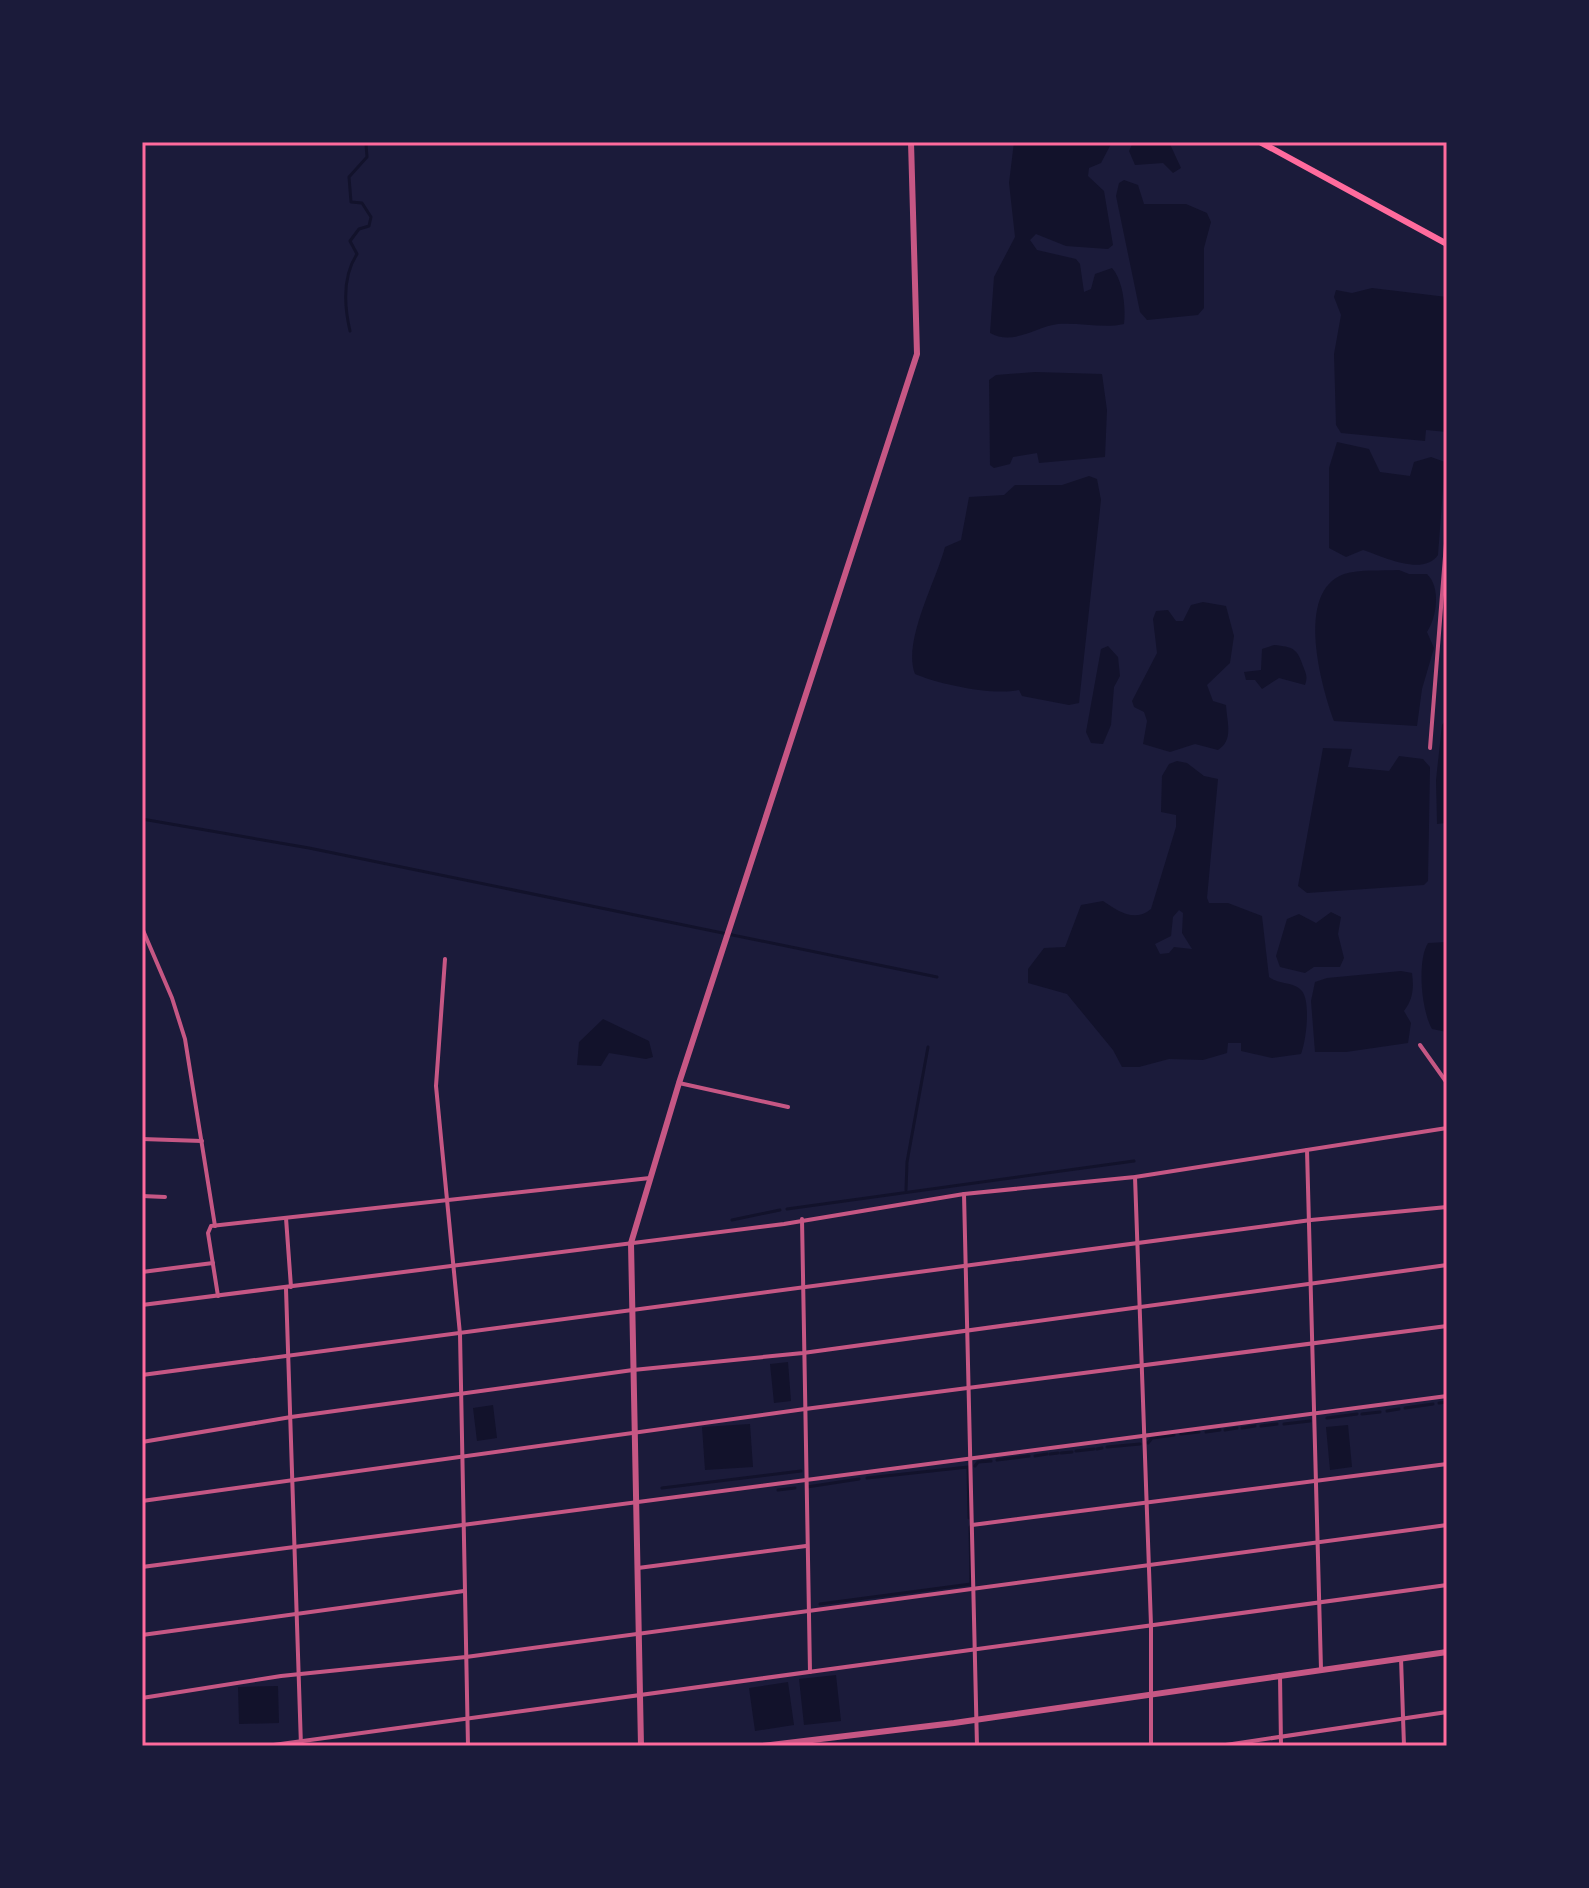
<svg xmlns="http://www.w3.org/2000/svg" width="1589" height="1888" font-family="'Open Sans',sans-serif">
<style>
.water{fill:#12122b;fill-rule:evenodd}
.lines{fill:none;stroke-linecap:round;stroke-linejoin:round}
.stream{stroke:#12122b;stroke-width:3}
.minor{stroke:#c65784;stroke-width:4}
.tertiary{stroke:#c65784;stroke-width:6}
.secondary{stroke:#ff6b9d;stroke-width:6}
.neatline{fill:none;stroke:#ff6b9d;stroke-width:3}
</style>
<rect width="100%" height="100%" fill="#1b1b3a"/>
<g class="water">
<path d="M 1014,142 L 1112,142 L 1101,163 L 1089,168 L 1088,176 L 1104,191 L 1113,245 L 1108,249 L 1066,246 L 1036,234 L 1030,240 L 1037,250 L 1076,259 L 1080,264 L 1084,292 L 1091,289 L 1095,274 L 1112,268 C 1123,280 1126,307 1124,324 C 1104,329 1079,322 1058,324 C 1035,327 1013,346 990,333 L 994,277 L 1015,237 L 1009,183 Z"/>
<path d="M 1133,142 L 1169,142 L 1181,168 L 1173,173 L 1163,163 L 1135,165 L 1129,151 Z"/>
<path d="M 1124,180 L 1138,185 L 1144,204 L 1186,204 L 1207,213 L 1211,222 L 1204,248 L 1204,308 L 1198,315 L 1147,320 L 1140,312 L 1116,196 L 1119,183 Z"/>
<path d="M 1372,288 L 1447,297 L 1447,432 L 1426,430 L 1425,441 L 1341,433 L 1336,425 L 1334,354 L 1341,315 L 1334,297 L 1336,290 L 1352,293 Z"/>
<path d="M 1035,372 L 1102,374 L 1107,410 L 1105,457 L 1039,463 L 1037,453 L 1013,457 L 1010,464 L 994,468 L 990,465 L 989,380 L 996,375 Z"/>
<path d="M 1337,442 L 1369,449 L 1380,472 L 1410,476 L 1414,462 L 1431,457 L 1445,462 L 1438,555 C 1423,577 1382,556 1363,550 L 1346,557 L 1329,548 L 1329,468 Z"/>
<path d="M 1089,476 L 1097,479 L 1101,500 L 1079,703 L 1069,705 L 1022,696 L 1019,690 C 993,696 938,684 915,674 C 902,642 937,579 945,547 L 961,540 L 969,497 L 1004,495 L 1015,485 L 1062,485 Z"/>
<path d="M 1399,570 L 1409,574 L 1427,574 C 1441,587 1437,617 1427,632 L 1434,648 L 1422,689 L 1417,726 L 1334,721 C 1322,688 1294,592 1344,574 C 1359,569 1383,571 1399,570 Z"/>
<path d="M 1203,602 L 1226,606 L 1234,636 L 1230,663 L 1207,685 L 1213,701 L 1226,705 C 1227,723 1234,740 1218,750 L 1195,744 L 1170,752 L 1143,744 L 1147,721 L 1144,712 L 1134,707 L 1132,701 L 1157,653 L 1153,619 L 1156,611 L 1168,610 L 1176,621 L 1183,621 L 1191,605 Z"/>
<path d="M 1274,645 C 1293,647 1297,648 1303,666 C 1306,674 1308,676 1305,685 L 1279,678 L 1262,689 L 1255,680 L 1246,680 L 1244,672 L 1261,670 L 1262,649 Z"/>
<path d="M 1108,646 L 1118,657 L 1120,676 L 1114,687 L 1111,725 L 1103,744 L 1091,743 L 1086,732 L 1101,649 Z"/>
<path d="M 1447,718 L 1447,827 L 1446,823 L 1437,824 L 1436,780 L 1442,725 Z"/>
<path d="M 1323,748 L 1352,749 L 1348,767 L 1389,771 L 1399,756 L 1423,759 L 1430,767 L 1428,881 L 1424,885 L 1307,893 L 1298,886 Z"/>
<path d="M 1177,761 L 1187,763 L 1204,776 L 1218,779 L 1207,898 L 1209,903 L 1228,903 L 1262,916 L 1269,977 C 1278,984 1292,982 1300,989 C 1312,998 1306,1042 1301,1054 L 1272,1058 L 1241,1051 L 1241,1043 L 1228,1043 L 1227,1053 L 1203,1060 L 1169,1059 L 1139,1067 L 1122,1067 L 1113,1050 L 1067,994 L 1028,983 L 1028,969 L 1044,948 L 1065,947 L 1081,905 L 1103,901 C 1118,911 1134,923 1151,909 L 1176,827 L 1176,815 L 1161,812 L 1162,776 L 1169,764 ZM 1179,910 L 1183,913 L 1182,933 L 1192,949 L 1174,947 L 1169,953 L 1160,954 L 1155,944 L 1171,936 L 1173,917 Z"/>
<path d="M 1331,912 L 1341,917 L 1338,934 L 1344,958 L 1340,967 L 1314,967 L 1305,973 L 1280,967 L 1276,956 L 1287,919 L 1299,914 L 1316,923 Z"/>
<path d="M 1447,942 L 1447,1032 L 1432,1029 C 1421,1010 1417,960 1428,943 Z"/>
<path d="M 1401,971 L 1412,973 C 1414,988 1413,1000 1404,1011 L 1411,1023 L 1408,1043 L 1346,1052 L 1315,1052 L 1311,1001 L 1315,982 L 1327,978 Z"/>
<path d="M 603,1019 L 649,1041 L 653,1057 L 646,1059 L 609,1053 L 601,1066 L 577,1065 L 579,1042 Z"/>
<path d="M 788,1362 L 791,1401 L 774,1403 L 770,1364 Z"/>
<path d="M 493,1405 L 497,1438 L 477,1441 L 473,1408 Z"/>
<path d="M 750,1424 L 753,1467 L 705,1470 L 702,1427 Z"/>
<path d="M 1348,1425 L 1352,1467 L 1330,1470 L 1326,1427 Z"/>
<path d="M 836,1675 L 841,1721 L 804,1725 L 799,1679 Z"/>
<path d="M 788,1682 L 794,1725 L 755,1731 L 749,1688 Z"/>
<path d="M 278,1686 L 279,1723 L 239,1724 L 238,1687 Z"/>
</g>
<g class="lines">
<g class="stream">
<path d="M 1226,142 L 1227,143"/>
<path d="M 350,331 C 344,305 342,277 357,254 L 350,241 L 359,229 L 369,226 L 371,217 L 362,203 L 351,202 L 349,177 L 367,157 L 366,144 L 362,142"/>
<path d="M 142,819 L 309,848 L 937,977"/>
<path d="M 906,1190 L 907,1162 L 928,1047"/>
<path d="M 787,1209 L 1134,1161"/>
<path d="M 732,1220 L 780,1210"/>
<path d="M 1439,1403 L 1447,1402"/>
<path d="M 1405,1408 L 1433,1404"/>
<path d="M 1387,1411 L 1399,1409"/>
<path d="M 1362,1414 L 1380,1412"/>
<path d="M 1327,1418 L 1357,1414"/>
<path d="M 1284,1424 L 1310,1421"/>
<path d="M 1261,1426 L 1277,1424"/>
<path d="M 1242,1428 L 1255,1426"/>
<path d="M 1225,1430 L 1237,1428"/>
<path d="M 1206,1432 L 1220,1430"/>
<path d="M 1181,1434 L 1199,1432"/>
<path d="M 1148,1443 L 1152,1438 L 1174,1435"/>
<path d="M 1107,1447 L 1140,1444"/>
<path d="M 1097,1449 L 1102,1448"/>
<path d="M 1076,1451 L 1094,1449"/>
<path d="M 1061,1453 L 1072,1452"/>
<path d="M 1050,1454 L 1058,1453"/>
<path d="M 1035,1456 L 1047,1454"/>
<path d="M 997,1460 L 1029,1456"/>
<path d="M 975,1466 L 978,1462 L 991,1461"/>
<path d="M 867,1478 L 968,1467 L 969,1518"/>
<path d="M 807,1487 L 859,1479"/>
<path d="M 662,1488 L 801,1471"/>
<path d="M 778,1490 L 795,1488"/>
<path d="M 820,1604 L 971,1584 L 970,1527"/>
</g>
<g class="minor">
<path d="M 1430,748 L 1447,531"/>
<path d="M 142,928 L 172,998 L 185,1039 L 215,1226"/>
<path d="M 445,959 L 436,1086 L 460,1334 L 468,1746"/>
<path d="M 1420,1045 L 1447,1083"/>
<path d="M 679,1083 L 788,1107"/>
<path d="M 142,1139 L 202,1141"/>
<path d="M 1307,1150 L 1321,1669"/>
<path d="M 1135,1177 L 1151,1625 L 1151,1746"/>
<path d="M 964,1194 L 977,1746"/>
<path d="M 142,1196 L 165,1197"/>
<path d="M 286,1218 L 291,1287"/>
<path d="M 802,1219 L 810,1672"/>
<path d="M 142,1272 L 213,1263"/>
<path d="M 286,1289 L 301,1746"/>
<path d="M 218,1296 L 208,1233 L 211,1226 L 650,1178"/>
<path d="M 142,1305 L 784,1224 L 964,1194 L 1135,1177 L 1447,1128"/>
<path d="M 142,1375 L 1311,1220 L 1447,1207"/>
<path d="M 142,1442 L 291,1417 L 633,1370 L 803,1353 L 1447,1265"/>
<path d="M 142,1501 L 805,1409 L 1447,1326"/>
<path d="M 972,1525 L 1447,1464"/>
<path d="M 142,1567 L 1447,1396"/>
<path d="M 638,1568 L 806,1546"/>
<path d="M 142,1635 L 464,1591"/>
<path d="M 1401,1658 L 1404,1746"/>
<path d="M 1280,1675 L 1281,1746"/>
<path d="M 142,1698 L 281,1676 L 466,1657 L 1447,1525"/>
<path d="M 266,1746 L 1447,1585"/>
<path d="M 1219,1746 L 1447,1712"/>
</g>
<g class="tertiary">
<path d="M 641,1746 L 631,1243 L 679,1083 L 917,354 L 911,142"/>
<path d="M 762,1746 L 954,1723 L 1447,1652"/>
</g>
<path class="secondary" d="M 1260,142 L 1447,244"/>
</g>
<rect width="1589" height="1888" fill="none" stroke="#1b1b3a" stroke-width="288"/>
<rect x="144" y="144" width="1301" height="1600" class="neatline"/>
</svg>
